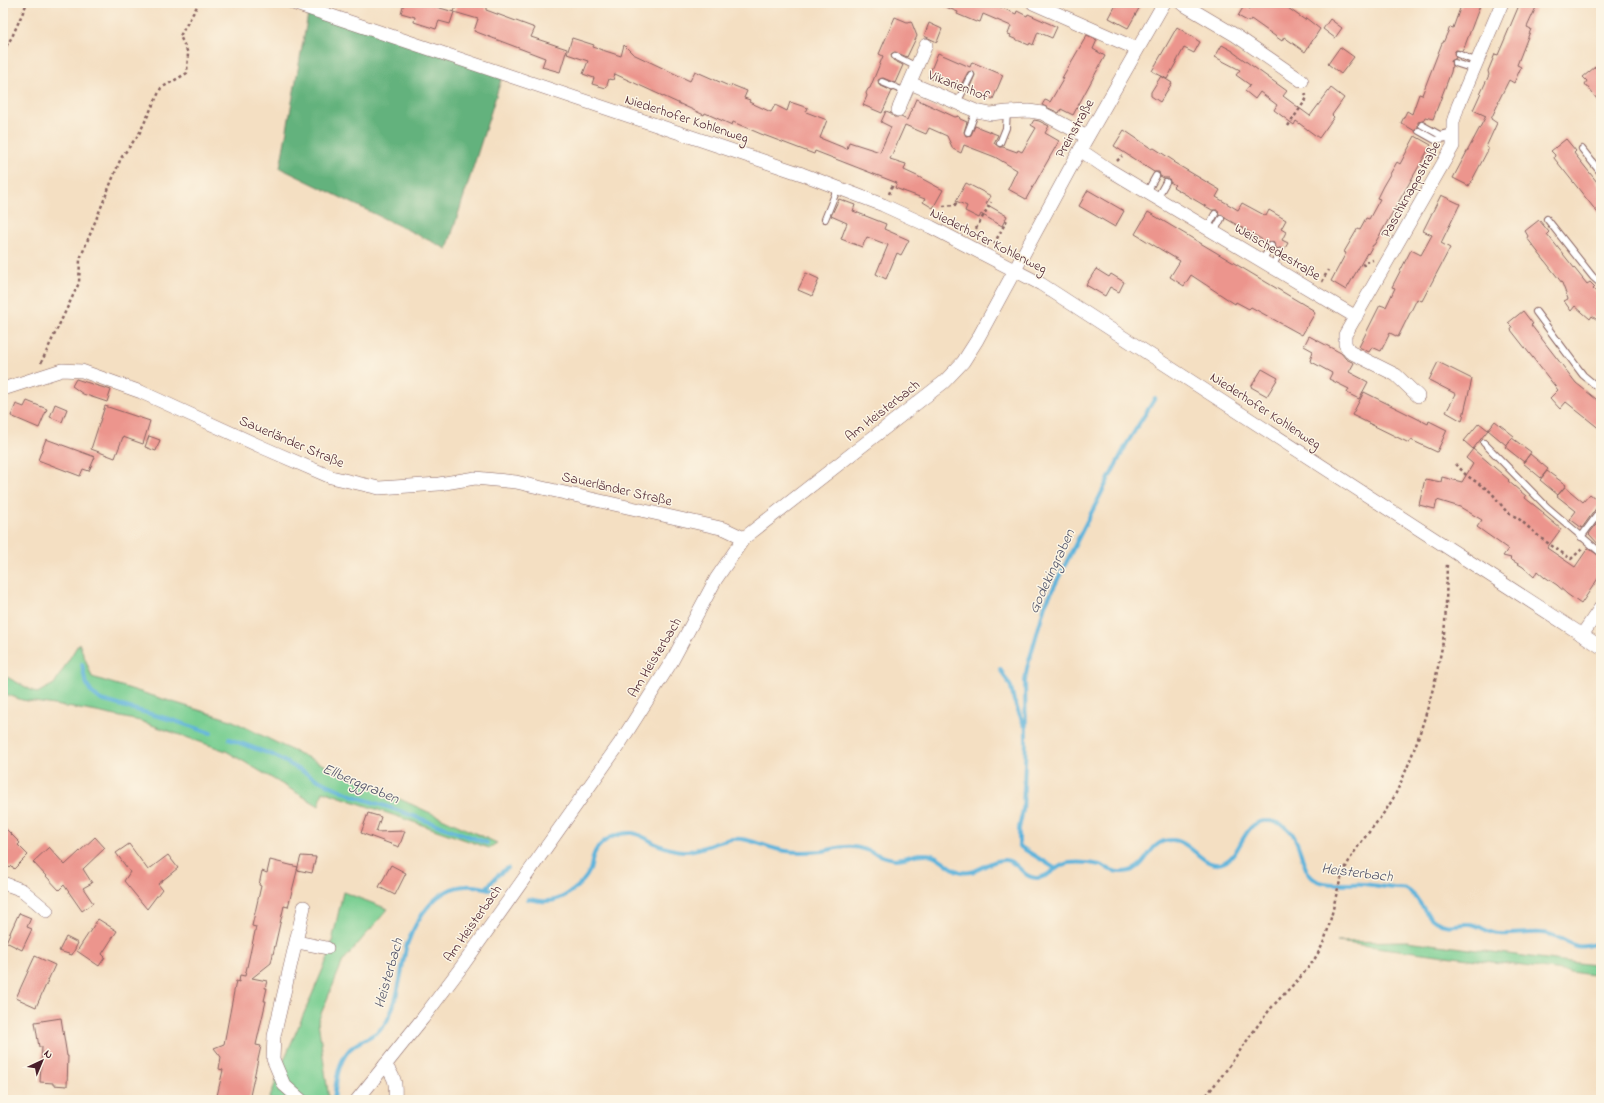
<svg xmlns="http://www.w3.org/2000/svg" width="1604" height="1103" font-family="'Indie Flower',sans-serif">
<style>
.green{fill:#7acf93;stroke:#62775f}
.forest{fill:#63b27d;stroke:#566854}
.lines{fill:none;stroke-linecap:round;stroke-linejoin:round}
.stream{stroke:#5fb4db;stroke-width:4}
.building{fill:#ec958d}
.service-casing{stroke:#866260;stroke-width:8}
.minor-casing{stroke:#866260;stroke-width:14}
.path{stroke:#866260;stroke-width:2.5;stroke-dasharray:3 3;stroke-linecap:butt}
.service{stroke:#fff;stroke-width:6}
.minor{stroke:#fff;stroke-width:13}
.labels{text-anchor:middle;stroke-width:3;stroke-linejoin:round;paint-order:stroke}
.street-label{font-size:14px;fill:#4a1f2b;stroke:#fcf5e5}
.water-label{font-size:15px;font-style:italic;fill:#515369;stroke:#fcf5e5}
</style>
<rect width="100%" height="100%" fill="#fcf5e5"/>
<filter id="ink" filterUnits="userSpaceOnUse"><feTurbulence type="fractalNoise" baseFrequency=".025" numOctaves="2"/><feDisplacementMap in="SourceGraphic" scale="8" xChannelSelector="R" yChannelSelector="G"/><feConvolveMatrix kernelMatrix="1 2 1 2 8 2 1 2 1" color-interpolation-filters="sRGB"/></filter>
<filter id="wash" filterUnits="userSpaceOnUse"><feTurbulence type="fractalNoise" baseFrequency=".012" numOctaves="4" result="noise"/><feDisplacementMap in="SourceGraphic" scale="16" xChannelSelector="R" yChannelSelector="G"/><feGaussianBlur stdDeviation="0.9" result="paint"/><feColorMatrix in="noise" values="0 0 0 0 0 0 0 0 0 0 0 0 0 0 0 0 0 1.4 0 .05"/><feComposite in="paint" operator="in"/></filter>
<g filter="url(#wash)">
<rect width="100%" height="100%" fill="#f4dfc2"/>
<g class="green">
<path d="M 79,643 L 92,677 L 231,720 L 289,749 L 497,843 L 489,848 L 323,791 L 319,806 L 226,751 L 140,721 L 92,711 L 22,700 L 3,693 L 3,675 L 37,693 L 54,684 Z"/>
<path d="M 343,892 L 388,909 L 343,961 L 318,1021 L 329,1100 L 269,1100 L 284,1060 L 329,955 Z"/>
<path d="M 1407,941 L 1601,966 L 1601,976 L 1337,942 Z"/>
</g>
<path class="forest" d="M 309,9 L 503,74 L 447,249 L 280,168 Z"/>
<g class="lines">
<g class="stream">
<path d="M 82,664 L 85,680 L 91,692 L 101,700 L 172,720 L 211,733"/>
<path d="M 1000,669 L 1011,687 L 1014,701 L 1024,725"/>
<path d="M 229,739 L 273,755 L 320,781 L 354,796 L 394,809 L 487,843"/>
<path d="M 1056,869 L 1019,846 L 1019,828 L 1023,810 L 1026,740 L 1025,681 L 1027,668 L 1045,605 L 1083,529 L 1126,445 L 1155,398"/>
<path d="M 486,888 L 499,874 L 508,868"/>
<path d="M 528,899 C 534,900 540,902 547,901 C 563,901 583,885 590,870 C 592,864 592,857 595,852 C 601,840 618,832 632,833 C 640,834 647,839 654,843 C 663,847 674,851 684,851 C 698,852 716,841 732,839 C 751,837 767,849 786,851 C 798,853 811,852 823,851 C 833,849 843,846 853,847 C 867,848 881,858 895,859 C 907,859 919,851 932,855 C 942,858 949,868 958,871 C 976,878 987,859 1005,860 C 1018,861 1023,878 1036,878 C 1048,879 1057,864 1069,863 C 1078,862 1091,863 1100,865 C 1108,868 1113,873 1123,872 C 1150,871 1145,841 1171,840 C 1192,839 1204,873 1225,862 C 1242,854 1243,820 1267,821 C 1306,822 1296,867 1314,879 C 1325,887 1350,883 1363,884 C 1373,885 1384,887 1394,888 C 1398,888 1402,888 1406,889 C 1419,895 1423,914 1435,921 C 1449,930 1456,923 1470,924 C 1480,925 1489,934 1499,934 C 1514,935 1528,932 1542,933 C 1555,933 1565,943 1577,946 C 1584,948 1594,944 1601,942"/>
<path d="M 334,1100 C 336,1082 338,1056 355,1045 C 367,1037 380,1034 387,1021 C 396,1004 400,982 403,963 C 405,956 405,948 408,942 C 417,917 437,887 466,886 C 476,885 484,888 493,890"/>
</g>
</g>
<g id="blocks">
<g class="building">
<path d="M 404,3 L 433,3 L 433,6 L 454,12 L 450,24 L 439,21 L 436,29 L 414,22 L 415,17 L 401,13 Z"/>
<path d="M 457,3 L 475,3 L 486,7 L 486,10 L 535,28 L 531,37 L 567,49 L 560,72 L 542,67 L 545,58 L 474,31 L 478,19 L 454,12 Z"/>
<path d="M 936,3 L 991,3 L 1016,14 L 1017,11 L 1027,16 L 1028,14 L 1057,27 L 1052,38 L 1038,32 L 1033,45 L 1030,43 L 1029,45 L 1010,37 L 1011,35 L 1008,34 L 1011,26 L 983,14 L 980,22 L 977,21 L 976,22 L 957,14 L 958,12 Z"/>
<path d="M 1117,3 L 1142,3 L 1128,28 L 1109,18 Z"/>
<path d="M 1253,3 L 1281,3 L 1305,20 L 1306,18 L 1320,29 L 1305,52 L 1284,37 L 1282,41 L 1251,19 L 1249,22 L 1238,16 L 1244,6 L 1250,9 Z"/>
<path d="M 1462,3 L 1481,3 L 1464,48 L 1462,51 L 1456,50 L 1454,53 L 1456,58 L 1451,61 L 1452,66 L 1451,72 L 1433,119 L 1425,117 L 1423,121 L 1418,122 L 1418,127 L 1415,131 L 1401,123 L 1407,111 L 1412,114 L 1419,94 L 1422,95 L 1442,43 L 1443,43 L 1450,27 L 1453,28 Z"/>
<path d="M 1520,3 L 1538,3 L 1527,27 L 1531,29 L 1517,65 L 1521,67 L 1514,83 L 1509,80 L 1498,102 L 1499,102 L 1491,119 L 1497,123 L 1486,147 L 1488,148 L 1488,150 L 1469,186 L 1453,178 L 1486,116 L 1473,110 L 1489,75 L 1488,71 L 1495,54 L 1498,55 Z"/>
<path d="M 895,17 L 907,22 L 911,21 L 917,36 L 907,57 L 895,52 L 891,54 L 893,60 L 903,65 L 895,83 L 883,78 L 878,80 L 879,85 L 892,91 L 882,113 L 863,105 L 867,96 L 866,93 L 868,89 L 870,88 L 883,56 L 879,54 Z"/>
<path d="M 1330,19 L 1342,28 L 1335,38 L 1323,29 Z"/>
<path d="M 929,23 L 942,29 L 937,42 L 924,36 Z"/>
<path d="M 1177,27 L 1200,42 L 1194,53 L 1184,48 L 1167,79 L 1152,71 Z"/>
<path d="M 1087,35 L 1097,40 L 1093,49 L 1105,56 L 1073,115 L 1061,109 L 1059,113 L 1042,105 L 1045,100 L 1050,102 L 1064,78 L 1062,78 Z"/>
<path d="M 572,38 L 594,45 L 593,47 L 621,56 L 624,45 L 633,54 L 690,81 L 695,71 L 731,87 L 732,85 L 747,91 L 744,98 L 750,100 L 749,102 L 771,112 L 775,105 L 787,111 L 790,102 L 808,108 L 806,112 L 827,120 L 820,138 L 847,149 L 849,142 L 880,152 L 891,127 L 881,122 L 886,111 L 891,113 L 894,117 L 901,117 L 907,120 L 916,99 L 955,117 L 959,116 L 960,119 L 967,122 L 964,132 L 966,136 L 971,135 L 975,126 L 998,135 L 994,143 L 999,147 L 1003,147 L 1017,152 L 1018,150 L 1022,152 L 1036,128 L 1031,125 L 1034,120 L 1039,121 L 1049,126 L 1045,133 L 1059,141 L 1026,199 L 1008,189 L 1017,170 L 995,157 L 964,145 L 961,153 L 953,149 L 947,136 L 929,128 L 926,134 L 905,125 L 890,159 L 906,164 L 904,170 L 917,176 L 943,190 L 933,208 L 923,202 L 925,199 L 895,188 L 897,183 L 815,151 L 814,154 L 761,134 L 733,122 L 732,125 L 705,113 L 704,115 L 615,74 L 613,80 L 609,79 L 606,88 L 592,84 L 594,78 L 583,74 L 588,61 L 567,54 Z"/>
<path d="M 1222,45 L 1233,51 L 1233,52 L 1287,91 L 1283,96 L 1310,116 L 1331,88 L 1344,98 L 1332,115 L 1334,117 L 1319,138 L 1296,121 L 1294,125 L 1274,110 L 1277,105 L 1260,92 L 1255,99 L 1245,91 L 1250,85 L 1236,75 L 1240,70 L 1215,57 Z"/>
<path d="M 1340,47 L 1354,57 L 1341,74 L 1328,64 Z"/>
<path d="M 938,53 L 970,67 L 972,62 L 1003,75 L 993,99 L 969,89 L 975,75 L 973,71 L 968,72 L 961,85 L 956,83 L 954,89 L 928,77 Z"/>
<path d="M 1601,62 L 1601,104 L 1585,84 L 1587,81 L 1583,77 Z"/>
<path d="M 1161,76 L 1172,83 L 1160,102 L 1151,96 L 1151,92 Z"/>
<path d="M 1124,130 L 1152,149 L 1154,148 L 1174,161 L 1173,162 L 1220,190 L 1216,197 L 1238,210 L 1242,203 L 1266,216 L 1269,210 L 1286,220 L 1281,229 L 1286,232 L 1282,240 L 1288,243 L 1284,250 L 1280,248 L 1277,249 L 1273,242 L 1268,243 L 1225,218 L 1223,215 L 1219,215 L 1218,210 L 1212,210 L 1173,187 L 1175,185 L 1170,182 L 1169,178 L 1164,178 L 1160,176 L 1159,172 L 1154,172 L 1114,146 Z"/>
<path d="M 1415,136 L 1431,145 L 1374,245 L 1373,245 L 1368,254 L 1367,253 L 1346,290 L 1331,281 L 1346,253 L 1344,252 L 1358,228 L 1360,229 L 1366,218 L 1369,219 L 1380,199 L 1377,198 L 1383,186 L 1397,162 L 1400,164 Z"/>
<path d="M 1566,139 L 1576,151 L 1574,153 L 1601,187 L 1601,217 L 1554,158 L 1555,155 L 1551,151 Z"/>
<path d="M 966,183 L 991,196 L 986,204 L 1007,216 L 1002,226 L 981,214 L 979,218 L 965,211 L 967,206 L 956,201 Z"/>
<path d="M 1088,190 L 1124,211 L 1115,227 L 1079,206 Z"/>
<path d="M 1441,195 L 1460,204 L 1441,243 L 1450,248 L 1422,301 L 1417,299 L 1398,337 L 1390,333 L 1381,351 L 1372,347 L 1369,352 L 1359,347 L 1380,305 L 1386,307 L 1395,288 L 1392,287 L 1411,250 L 1421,255 L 1432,235 L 1423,231 Z"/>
<path d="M 839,199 L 855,205 L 853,211 L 886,224 L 884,229 L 909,240 L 901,255 L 897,253 L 886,279 L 876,274 L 888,245 L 867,237 L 862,247 L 841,239 L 847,223 L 831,216 Z"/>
<path d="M 1148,212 L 1313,310 L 1312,311 L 1315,313 L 1302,335 L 1251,307 L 1249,309 L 1236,302 L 1235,304 L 1191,275 L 1184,286 L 1170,277 L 1180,261 L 1135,234 Z"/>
<path d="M 1539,220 L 1549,232 L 1547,234 L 1587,284 L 1590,282 L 1595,287 L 1593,289 L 1601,296 L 1601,323 L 1592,316 L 1590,319 L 1575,306 L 1571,311 L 1564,301 L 1568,299 L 1562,283 L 1527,238 L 1528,236 L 1525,231 Z"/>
<path d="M 1096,269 L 1109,277 L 1111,274 L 1124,282 L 1119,292 L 1110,287 L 1105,296 L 1086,285 Z"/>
<path d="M 806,273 L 819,279 L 812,296 L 798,290 Z"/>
<path d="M 1523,311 L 1533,324 L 1531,325 L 1576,383 L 1601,403 L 1601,430 L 1566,402 L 1560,409 L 1550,398 L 1558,390 L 1511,330 L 1512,327 L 1508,323 Z"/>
<path d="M 1309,336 L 1341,353 L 1346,359 L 1354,363 L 1349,372 L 1368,382 L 1359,399 L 1347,393 L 1349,389 L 1329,379 L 1332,373 L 1310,361 L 1313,351 L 1304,346 Z"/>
<path d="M 1438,362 L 1472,379 L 1462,421 L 1446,412 L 1456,394 L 1429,380 Z"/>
<path d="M 1262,369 L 1278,378 L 1267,396 L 1251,387 Z"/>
<path d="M 76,379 L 111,390 L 107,402 L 83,394 L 72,386 Z"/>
<path d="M 1364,392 L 1428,424 L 1429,421 L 1447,430 L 1437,452 L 1411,440 L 1409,443 L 1352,415 Z"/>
<path d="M 27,401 L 47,409 L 39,428 L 11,416 L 16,404 L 24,407 Z"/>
<path d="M 55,404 L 67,409 L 62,422 L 50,417 Z"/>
<path d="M 105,406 L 150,421 L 143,444 L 123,437 L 115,458 L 91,449 Z"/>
<path d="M 1495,421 L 1514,436 L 1506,445 L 1488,430 Z"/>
<path d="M 1479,423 L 1488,430 L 1473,449 L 1464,441 Z"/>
<path d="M 149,436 L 160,440 L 156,451 L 145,447 Z"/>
<path d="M 1512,438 L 1531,452 L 1524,462 L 1505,447 Z"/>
<path d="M 46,439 L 95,457 L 89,471 L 83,469 L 80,476 L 38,460 Z"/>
<path d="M 1473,449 L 1509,480 L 1508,481 L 1526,496 L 1525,498 L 1544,513 L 1543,514 L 1561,529 L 1547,548 L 1575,567 L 1588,548 L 1601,557 L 1601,574 L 1581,604 L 1567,594 L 1557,585 L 1545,577 L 1545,578 L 1537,571 L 1534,577 L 1523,567 L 1510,559 L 1511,558 L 1503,556 L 1508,549 L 1477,527 L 1482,520 L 1460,507 L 1437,500 L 1435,509 L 1419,505 L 1425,479 L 1441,482 L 1442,477 L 1462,482 L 1473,464 L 1466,458 Z"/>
<path d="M 1530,454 L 1548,469 L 1541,478 L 1523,463 Z"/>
<path d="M 1547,471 L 1566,485 L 1558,495 L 1540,480 Z"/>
<path d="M 1565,487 L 1583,502 L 1590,494 L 1601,503 L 1601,506 L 1597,507 L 1582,528 L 1570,519 L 1576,511 L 1557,496 Z"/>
<path d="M 1601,518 L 1601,547 L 1589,534 Z"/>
<path d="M 368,813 L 381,817 L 376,832 L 405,831 L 399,847 L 361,833 Z"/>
<path d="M 3,826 L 20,843 L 18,845 L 28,855 L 14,869 L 12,866 L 10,868 L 3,861 Z"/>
<path d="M 95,837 L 105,848 L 83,869 L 92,883 L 83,888 L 93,903 L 82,911 L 64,885 L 59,890 L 33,862 L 49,847 L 65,865 Z"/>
<path d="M 129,844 L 148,870 L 168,855 L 178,868 L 158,884 L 162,889 L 147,909 L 124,881 L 130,872 L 116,853 Z"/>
<path d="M 301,856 L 316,857 L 312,873 L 297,870 Z"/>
<path d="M 270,860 L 298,867 L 288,907 L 284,906 L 271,963 L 252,978 L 267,981 L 265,988 L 267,988 L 264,1001 L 266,1001 L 256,1045 L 261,1046 L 249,1100 L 216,1100 L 223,1070 L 219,1069 L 221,1057 L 214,1048 L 224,1044 L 236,981 L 239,982 L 240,975 L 245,976 L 256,927 L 252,926 L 261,886 L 259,885 L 262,871 L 267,873 Z"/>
<path d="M 391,865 L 406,873 L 395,895 L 379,887 Z"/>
<path d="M 19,913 L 31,918 L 27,927 L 32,929 L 22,950 L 6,942 Z"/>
<path d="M 98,919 L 117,931 L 102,954 L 105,957 L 99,966 L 77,951 Z"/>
<path d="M 66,937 L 78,943 L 72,955 L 59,951 Z"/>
<path d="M 35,956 L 55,965 L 36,1007 L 16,998 Z"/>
<path d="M 61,1018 L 67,1056 L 68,1056 L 67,1086 L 53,1085 L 53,1083 L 40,1082 L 42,1047 L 39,1047 L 35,1022 Z"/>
</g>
</g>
</g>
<g filter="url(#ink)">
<use href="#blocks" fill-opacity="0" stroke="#866260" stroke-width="1"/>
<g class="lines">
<defs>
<g id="service">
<path d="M 1458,54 L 1477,62"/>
<path d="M 895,56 L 917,67"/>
<path d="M 1455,63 L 1474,69"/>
<path d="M 882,82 L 906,92"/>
<path d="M 957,103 L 971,75"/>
<path d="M 1422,125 L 1440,135 L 1452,132"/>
<path d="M 1419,131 L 1435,140 L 1453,137"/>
<path d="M 968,132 L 976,111"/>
<path d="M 1000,143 L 1006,128 L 1007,112"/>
<path d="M 1582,149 L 1601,173"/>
<path d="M 1147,192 L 1156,176"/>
<path d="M 1157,198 L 1166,182"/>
<path d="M 825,219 L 838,187"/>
<path d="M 1547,219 L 1593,277 L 1601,284"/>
<path d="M 1207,228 L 1215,214"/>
<path d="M 1214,232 L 1221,219"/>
<path d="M 1262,261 L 1271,246"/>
<path d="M 1272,267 L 1280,252"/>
<path d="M 1536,312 L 1583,375 L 1601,390"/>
<path d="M 1484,443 L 1547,507 L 1601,553"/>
<path d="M 1581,537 L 1601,510"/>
</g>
<g id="minor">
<path d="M 293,3 L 802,174 L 883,205 L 931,227 L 1041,284 L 1601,647"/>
<path d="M 1033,3 L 1137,49"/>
<path d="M 1181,3 L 1235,35 L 1302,81"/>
<path d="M 910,83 L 976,111 L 991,114 L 1007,112 L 1029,111 L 1042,113 L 1087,137"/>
<path d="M 898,110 L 926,45"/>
<path d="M 1080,150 L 1108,169 L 1356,317"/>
<path d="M 3,389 L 62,370 L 82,371 L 141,392 L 264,448 L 331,477 L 379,488 L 439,484 L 475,478 L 516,482 L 725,529 L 744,538"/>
<path d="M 1418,396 L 1396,375 L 1350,352 L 1345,344 L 1345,335 L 1453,146 L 1453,122 L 1458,106 L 1502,3"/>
<path d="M 1582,635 L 1601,607"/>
<path d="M 3,883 L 22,890 L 47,911"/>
<path d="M 297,942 L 327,948"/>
<path d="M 385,1065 C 396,1079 396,1083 395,1100"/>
<path d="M 301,1100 L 284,1085 L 273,1059 L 274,1036 L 304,907"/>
<path d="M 357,1100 L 423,1018 L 460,969 L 620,743 L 672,661 L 716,579 L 744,538 L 944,382 L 963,362 L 977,340 L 1080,150 L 1164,3"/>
</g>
</defs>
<use href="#service" class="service-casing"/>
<use href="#minor" class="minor-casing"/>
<g class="path">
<path d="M 3,51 L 12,37 L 27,3"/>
<path d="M 1288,126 L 1307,98 L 1305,93"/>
<path d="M 1427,156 L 1432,159"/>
<path d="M 1117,161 L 1122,156"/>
<path d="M 889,194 L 893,184"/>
<path d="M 943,206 L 955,205 L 957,201"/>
<path d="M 1398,216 L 1398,212 L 1403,204 L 1406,203"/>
<path d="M 973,234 L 991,202"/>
<path d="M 994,244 L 1008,218"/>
<path d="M 1362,264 L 1364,265 L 1366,262 L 1373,260"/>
<path d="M 1322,282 L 1328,270"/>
<path d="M 41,363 L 79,283 L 80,259 L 121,158 L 139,134 L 161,88 L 187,73 L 188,53 L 180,36 L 199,3"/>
<path d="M 1456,464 L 1466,475 L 1491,492 L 1506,511 L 1519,519 L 1542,539 L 1571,559 L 1582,549"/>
<path d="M 1203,1100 C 1213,1086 1225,1073 1234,1059 C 1247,1041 1258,1024 1272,1007 C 1287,990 1305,975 1317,955 C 1334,927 1332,893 1347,865 C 1359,840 1382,820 1395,795 C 1414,756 1432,700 1440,657 C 1447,626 1446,594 1447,563"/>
</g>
<use href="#service" class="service"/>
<use href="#minor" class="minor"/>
</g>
</g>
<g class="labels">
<g class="street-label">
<text transform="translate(959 85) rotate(21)" y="5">Vikarienhof</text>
<text transform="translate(687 118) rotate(18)" y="5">Niederhofer Kohlenweg</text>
<text transform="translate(1074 128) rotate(-61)" y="5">Preinstraße</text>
<text transform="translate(1410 189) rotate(-61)" y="5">Paschknappstraße</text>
<text transform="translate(989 240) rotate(27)" y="5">Niederhofer Kohlenweg</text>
<text transform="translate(1278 251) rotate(31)" y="5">Weischedestraße</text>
<text transform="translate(882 410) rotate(-38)" y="5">Am Heisterbach</text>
<text transform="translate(1266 410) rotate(33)" y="5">Niederhofer Kohlenweg</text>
<text transform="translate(292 441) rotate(23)" y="5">Sauerländer Straße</text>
<text transform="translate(617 488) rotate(13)" y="5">Sauerländer Straße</text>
<text transform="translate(654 657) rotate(-59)" y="5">Am Heisterbach</text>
<text transform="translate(472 923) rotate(-55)" y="5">Am Heisterbach</text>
</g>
<g class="water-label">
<text transform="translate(1051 571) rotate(-65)" y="5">Godekingraben</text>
<text transform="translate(361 783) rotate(23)" y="5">Ellberggraben</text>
<text transform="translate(1357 872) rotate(7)" y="5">Heisterbach</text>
<text transform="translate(388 973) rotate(-74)" y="5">Heisterbach</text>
</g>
</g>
<rect width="1604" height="1103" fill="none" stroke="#fcf5e5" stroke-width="16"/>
<g transform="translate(42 1061) rotate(44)" stroke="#fcf5e5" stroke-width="3" paint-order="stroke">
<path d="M0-3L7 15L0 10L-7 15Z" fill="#4a1f2b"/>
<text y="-6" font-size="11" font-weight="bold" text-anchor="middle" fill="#4a1f2b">N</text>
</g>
</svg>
